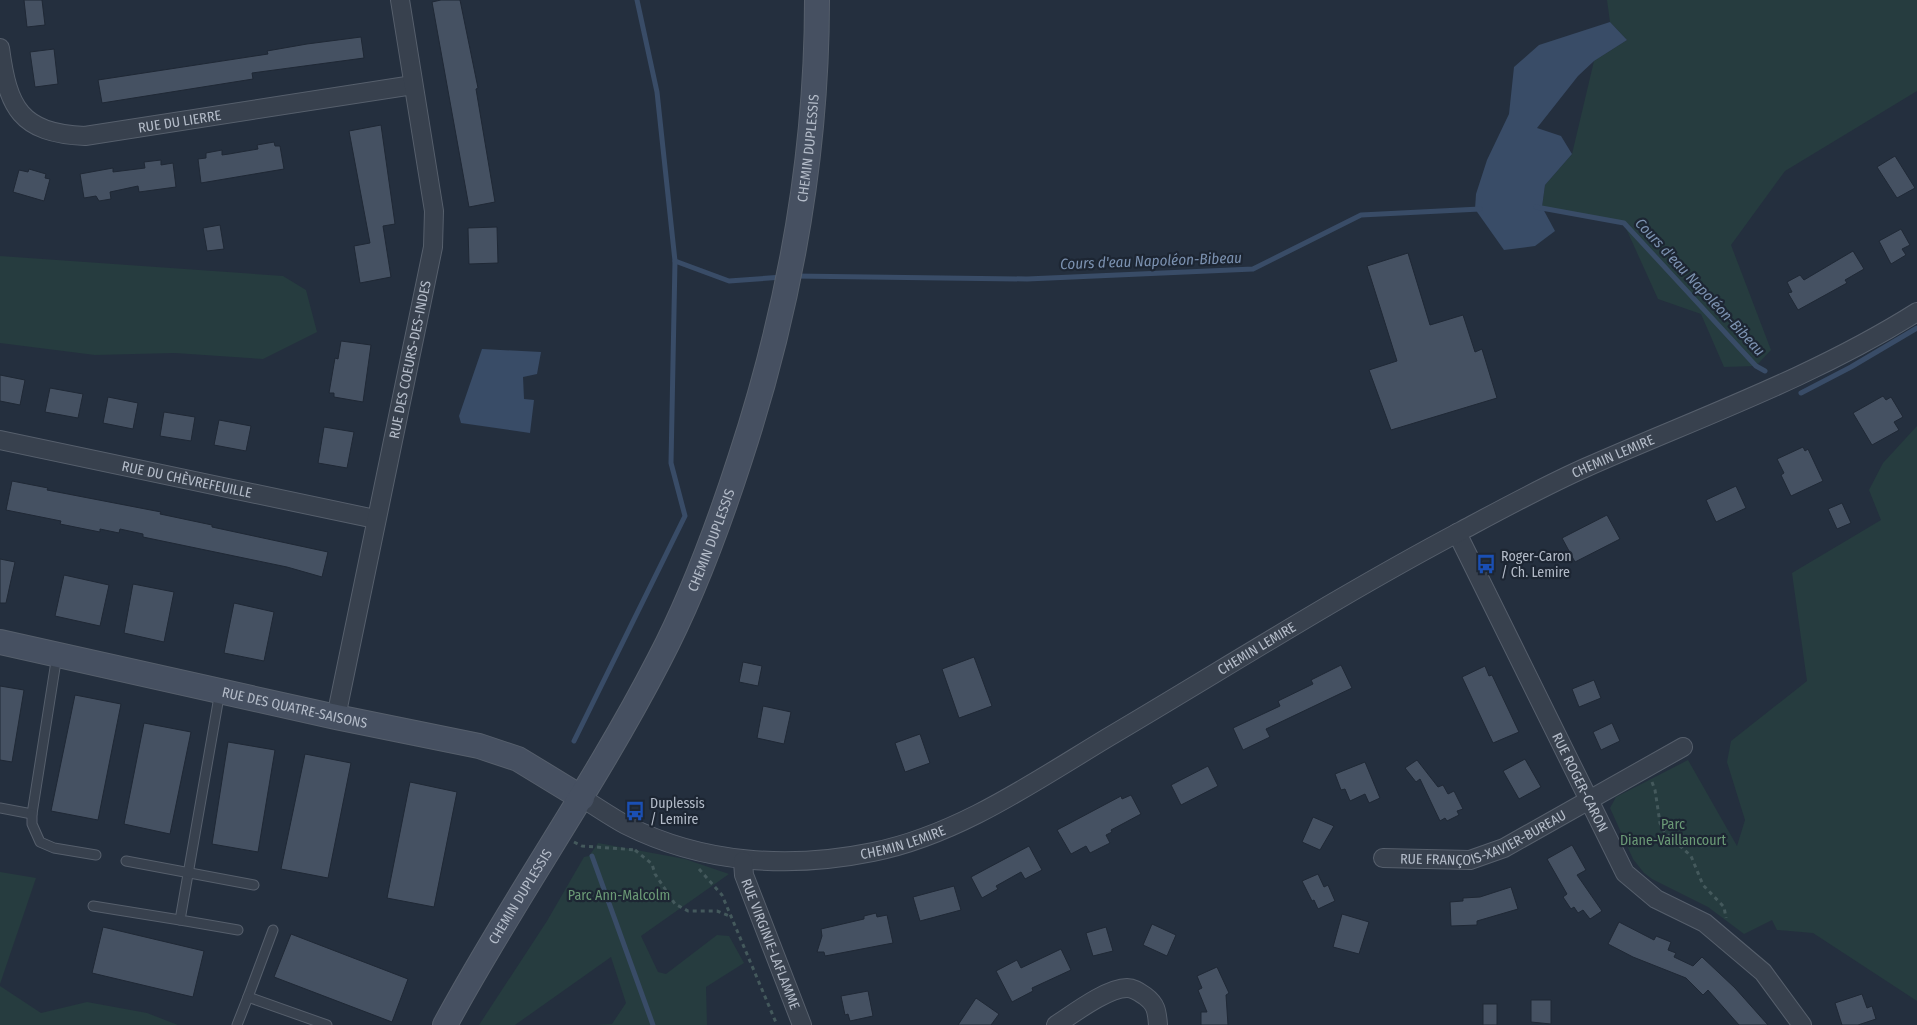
<svg xmlns="http://www.w3.org/2000/svg" width="1917" height="1025" font-family="'Fira Sans Condensed',sans-serif">
<style>
.green{fill:#263c3f}
.water{fill:#394c67}
.lines{fill:none;stroke-linecap:round;stroke-linejoin:round}
.stream{stroke:#394c67;stroke-width:5}
.building{fill:#455162;stroke:#1f2835}
.lane-casing{stroke:#565f6c;stroke-width:11}
.street-casing{stroke:#565f6c;stroke-width:20}
.secondary-casing{stroke:#565f6c;stroke-width:26}
.path{stroke:#44595c;stroke-width:3;stroke-dasharray:4 4;stroke-linecap:butt}
.lane{stroke:#38414e;stroke-width:9}
.street{stroke:#38414e;stroke-width:18}
.secondary{stroke:#465061;stroke-width:24}
.labels{text-anchor:middle;stroke-width:4.5;stroke-linejoin:round;paint-order:stroke}
.street-label{font-size:14px;fill:#b4bcc9;stroke:#1d2633}
.poi-label{font-size:14px;fill:#b4bcc9;stroke:#1d2633;text-anchor:start}
.park-label{font-size:14px;fill:#6b9a76;stroke:#1d2633}
.water-label{font-size:15px;font-style:italic;fill:#7c92b1;stroke:#1d2633}
</style>
<rect width="100%" height="100%" fill="#242f3e"/>
<g class="green">
<path d="M 1607,0 L 1917,0 L 1917,91 L 1785,171 L 1731,245 L 1771,350 L 1756,366 L 1724,367 L 1701,314 L 1658,299 L 1624,224 L 1542,207 L 1545,185 L 1572,154 L 1594,61 L 1627,40 L 1610,22 Z"/>
<path d="M 0,256 L 283,276 L 306,290 L 317,332 L 263,359 L 175,353 L 95,355 L 0,343 Z"/>
<path d="M 1917,426 L 1917,1001 L 1813,933 L 1777,930 L 1772,920 L 1744,934 L 1708,907 L 1652,879 L 1644,873 L 1633,859 L 1610,808 L 1616,797 L 1688,760 L 1737,846 L 1745,820 L 1727,762 L 1731,741 L 1807,681 L 1792,573 L 1881,520 L 1869,490 L 1883,463 Z"/>
<path d="M 598,843 L 685,859 L 729,874 L 641,936 L 658,972 L 666,974 L 717,935 L 729,936 L 744,963 L 706,987 L 707,1025 L 595,1025 L 612,1024 L 626,1003 L 611,957 L 515,1025 L 479,1025 L 547,921 L 584,857 L 589,856 Z"/>
<path d="M 0,872 L 36,878 L 0,984 Z"/>
<path d="M 0,986 L 41,1013 L 87,1002 L 147,1013 L 178,1025 L 0,1025 Z"/>
</g>
<g class="water">
<path d="M 1610,22 L 1627,40 L 1594,61 L 1578,76 L 1537,128 L 1561,136 L 1572,154 L 1545,185 L 1542,207 L 1555,231 L 1535,246 L 1504,250 L 1475,209 L 1476,194 L 1487,160 L 1509,114 L 1514,67 L 1539,45 Z"/>
<path d="M 482,349 L 541,352 L 537,374 L 523,377 L 524,399 L 534,400 L 530,433 L 461,423 L 459,416 Z"/>
</g>
<g class="lines">
<g class="stream">
<path d="M 1536,207 L 1624,223 L 1756,366 L 1765,371"/>
<path d="M 675,261 L 729,281 L 783,277"/>
<path d="M 794,276 L 1027,279 L 1253,269 L 1361,215 L 1480,209"/>
<path d="M 1801,393 L 1851,367 L 1917,328"/>
<path d="M 574,741 L 685,516 L 671,463 L 675,261 L 657,92 L 637,0"/>
<path d="M 592,856 L 653,1025"/>
</g>
</g>
<g class="building">
<path d="M 24,0 L 42,0 L 45,25 L 27,27 Z"/>
<path d="M 441,0 L 460,0 L 478,88 L 476,89 L 495,202 L 469,207 L 432,2 Z"/>
<path d="M 361,37 L 364,58 L 252,73 L 253,79 L 102,103 L 98,80 L 268,54 L 267,51 L 307,44 Z"/>
<path d="M 54,49 L 58,84 L 35,87 L 30,52 Z"/>
<path d="M 381,125 L 395,224 L 383,226 L 391,277 L 360,283 L 354,246 L 370,243 L 349,131 Z"/>
<path d="M 274,142 L 275,146 L 280,146 L 284,169 L 201,183 L 198,159 L 206,158 L 206,153 L 222,150 L 222,155 L 229,154 L 258,149 L 257,145 Z"/>
<path d="M 1895,156 L 1915,188 L 1897,198 L 1877,167 Z"/>
<path d="M 161,160 L 161,165 L 173,163 L 176,187 L 139,192 L 138,186 L 110,192 L 111,199 L 99,201 L 96,196 L 84,198 L 80,174 L 113,168 L 113,172 L 145,168 L 144,162 Z"/>
<path d="M 29,169 L 46,174 L 45,178 L 50,179 L 44,201 L 13,192 L 19,170 L 28,172 Z"/>
<path d="M 220,225 L 224,249 L 207,251 L 203,228 Z"/>
<path d="M 497,227 L 498,263 L 469,264 L 468,228 Z"/>
<path d="M 1901,229 L 1910,245 L 1902,249 L 1906,255 L 1891,264 L 1879,241 Z"/>
<path d="M 1853,251 L 1864,269 L 1845,280 L 1847,283 L 1798,310 L 1788,293 L 1792,292 L 1787,282 L 1800,275 L 1804,280 Z"/>
<path d="M 1408,253 L 1430,325 L 1463,315 L 1475,352 L 1482,349 L 1497,398 L 1391,430 L 1369,370 L 1397,361 L 1367,266 Z"/>
<path d="M 341,341 L 371,345 L 363,402 L 334,397 L 334,393 L 329,393 L 335,358 L 338,359 Z"/>
<path d="M 0,375 L 25,380 L 20,405 L 0,401 Z"/>
<path d="M 50,388 L 83,394 L 78,418 L 45,412 Z"/>
<path d="M 1883,396 L 1886,400 L 1891,397 L 1903,417 L 1894,422 L 1899,430 L 1872,445 L 1853,413 Z"/>
<path d="M 108,397 L 138,403 L 133,429 L 103,423 Z"/>
<path d="M 164,412 L 195,417 L 191,441 L 160,436 Z"/>
<path d="M 219,420 L 251,426 L 246,451 L 214,445 Z"/>
<path d="M 324,427 L 354,432 L 347,468 L 318,463 Z"/>
<path d="M 1803,447 L 1805,451 L 1808,449 L 1823,481 L 1791,496 L 1781,475 L 1784,473 L 1777,459 Z"/>
<path d="M 12,481 L 48,488 L 47,490 L 161,512 L 160,514 L 212,525 L 212,527 L 328,552 L 322,577 L 287,567 L 143,537 L 143,534 L 120,529 L 119,533 L 100,529 L 100,532 L 60,524 L 61,521 L 6,510 Z"/>
<path d="M 1736,486 L 1746,508 L 1716,522 L 1706,500 Z"/>
<path d="M 1842,503 L 1851,523 L 1837,529 L 1828,509 Z"/>
<path d="M 1607,515 L 1620,539 L 1575,562 L 1562,538 Z"/>
<path d="M 0,559 L 15,562 L 6,603 L 0,603 Z"/>
<path d="M 64,575 L 109,585 L 100,626 L 55,616 Z"/>
<path d="M 133,584 L 174,592 L 164,642 L 124,633 Z"/>
<path d="M 234,603 L 274,612 L 264,661 L 224,653 Z"/>
<path d="M 974,657 L 992,706 L 959,718 L 942,669 Z"/>
<path d="M 743,662 L 762,666 L 758,686 L 739,682 Z"/>
<path d="M 1341,665 L 1352,688 L 1266,729 L 1270,737 L 1243,750 L 1233,728 L 1280,706 L 1278,701 L 1313,684 L 1311,680 Z"/>
<path d="M 1485,666 L 1489,676 L 1492,675 L 1519,732 L 1493,743 L 1462,677 Z"/>
<path d="M 1594,680 L 1601,698 L 1579,707 L 1572,689 Z"/>
<path d="M 0,686 L 24,690 L 12,762 L 0,760 Z"/>
<path d="M 75,695 L 121,704 L 98,820 L 51,811 Z"/>
<path d="M 763,706 L 791,712 L 784,744 L 757,738 Z"/>
<path d="M 144,723 L 191,732 L 170,834 L 124,824 Z"/>
<path d="M 1612,723 L 1620,741 L 1601,750 L 1593,732 Z"/>
<path d="M 920,734 L 930,763 L 905,772 L 895,743 Z"/>
<path d="M 228,742 L 275,750 L 258,852 L 212,844 Z"/>
<path d="M 305,754 L 351,763 L 328,878 L 281,869 Z"/>
<path d="M 1525,759 L 1541,787 L 1519,799 L 1503,771 Z"/>
<path d="M 1417,760 L 1438,787 L 1443,785 L 1448,794 L 1454,791 L 1463,809 L 1457,811 L 1459,815 L 1447,821 L 1445,818 L 1440,821 L 1420,779 L 1416,782 L 1405,768 Z"/>
<path d="M 1365,762 L 1380,798 L 1369,803 L 1365,794 L 1350,801 L 1345,789 L 1341,790 L 1335,774 Z"/>
<path d="M 1208,766 L 1218,786 L 1181,805 L 1171,785 Z"/>
<path d="M 410,782 L 457,792 L 434,907 L 387,898 Z"/>
<path d="M 1131,795 L 1141,814 L 1111,830 L 1112,832 L 1106,835 L 1110,843 L 1090,853 L 1086,846 L 1071,854 L 1057,830 L 1121,796 L 1122,799 Z"/>
<path d="M 1313,817 L 1334,826 L 1320,850 L 1302,842 Z"/>
<path d="M 1572,845 L 1586,870 L 1577,875 L 1602,911 L 1590,919 L 1583,910 L 1578,913 L 1574,907 L 1571,909 L 1563,897 L 1567,894 L 1547,859 Z"/>
<path d="M 1029,846 L 1042,870 L 1025,879 L 1021,872 L 996,886 L 998,889 L 982,898 L 971,877 Z"/>
<path d="M 1318,874 L 1324,887 L 1328,885 L 1335,901 L 1318,909 L 1314,900 L 1312,901 L 1302,881 Z"/>
<path d="M 954,886 L 961,910 L 920,921 L 913,897 Z"/>
<path d="M 1511,887 L 1518,909 L 1477,921 L 1477,925 L 1451,926 L 1450,902 L 1463,901 L 1463,898 L 1480,897 Z"/>
<path d="M 876,913 L 877,917 L 887,915 L 893,943 L 825,956 L 824,952 L 817,952 L 822,936 L 821,929 L 864,919 L 864,916 Z"/>
<path d="M 1342,914 L 1369,922 L 1359,954 L 1333,947 Z"/>
<path d="M 1619,922 L 1654,940 L 1656,936 L 1671,942 L 1668,950 L 1676,953 L 1674,957 L 1693,966 L 1702,957 L 1735,988 L 1768,1025 L 1739,1025 L 1708,990 L 1703,995 L 1686,978 L 1633,957 L 1608,944 Z"/>
<path d="M 1152,924 L 1176,935 L 1167,956 L 1143,945 Z"/>
<path d="M 103,927 L 204,951 L 193,997 L 92,973 Z"/>
<path d="M 1106,927 L 1113,951 L 1093,956 L 1086,933 Z"/>
<path d="M 291,934 L 408,979 L 392,1022 L 274,977 Z"/>
<path d="M 1061,949 L 1071,970 L 1032,988 L 1033,991 L 1012,1002 L 996,971 L 1017,960 L 1021,968 Z"/>
<path d="M 1217,967 L 1229,993 L 1226,995 L 1228,1025 L 1201,1025 L 1201,1012 L 1207,1012 L 1198,990 L 1202,988 L 1197,976 Z"/>
<path d="M 868,991 L 873,1016 L 850,1021 L 848,1014 L 845,1015 L 841,996 Z"/>
<path d="M 1862,994 L 1867,1008 L 1872,1006 L 1876,1019 L 1858,1025 L 1842,1025 L 1835,1003 Z"/>
<path d="M 976,998 L 999,1014 L 991,1025 L 958,1025 Z"/>
<path d="M 1531,1000 L 1551,1000 L 1551,1024 L 1531,1022 Z"/>
<rect x="1483" y="1004" width="14" height="21"/>
</g>
<g class="lines">
<defs>
<g id="lane">
<path d="M 220,691 L 180,920 L 238,930"/>
<path d="M 0,808 L 32,814 L 57,655"/>
<path d="M 32,814 L 32,824 L 40,842 L 54,848 L 96,855"/>
<path d="M 126,861 L 254,885"/>
<path d="M 93,906 L 180,920"/>
<path d="M 273,930 L 248,997 L 327,1025"/>
<path d="M 237,1025 L 248,997"/>
</g>
<g id="street">
<path id="s1" d="M 0,48 C 8,108 20,133 85,136 L 413,85"/>
<path id="s2" d="M 0,440 L 375,519"/>
<path id="s3" d="M 1457,533 L 1625,873 L 1656,899 L 1705,923 L 1763,972 L 1802,1025"/>
<path id="s4" d="M 336,717 L 433,247 L 434,211 L 400,0"/>
<path id="s5" d="M 582,798 C 597,807 611,817 626,825 C 703,864 790,869 873,852 C 958,835 1034,782 1107,738 C 1224,669 1340,595 1461,531 C 1502,509 1544,486 1587,467 C 1698,418 1814,377 1917,312"/>
<path id="s6" d="M 1383,858 L 1470,860 L 1504,848 L 1683,747"/>
<path id="s7" d="M 743,861 L 744,875 L 802,1025"/>
<path d="M 1056,1025 C 1073,1014 1107,988 1127,988 C 1134,988 1139,992 1145,996 C 1156,1004 1157,1011 1158,1025"/>
</g>
<g id="secondary">
<path id="s8" d="M 0,642 L 336,717 L 479,746 L 518,759 L 582,798"/>
<path id="s9" d="M 445,1025 C 512,901 594,786 659,660 C 692,597 718,527 740,459 C 789,310 817,157 817,0"/>
</g>
</defs>
<use href="#lane" class="lane-casing"/>
<use href="#street" class="street-casing"/>
<use href="#secondary" class="secondary-casing"/>
<g class="path">
<path d="M 1652,782 L 1655,790 L 1660,823 L 1664,831 L 1691,856 L 1703,885 L 1724,907 L 1726,918"/>
<path d="M 574,842 L 582,846 L 637,850"/>
<path d="M 635,850 L 652,864 L 655,874 L 675,904 L 688,911 L 717,911 L 732,917"/>
<path d="M 699,869 L 722,895 L 777,1025"/>
</g>
<use href="#lane" class="lane"/>
<use href="#street" class="street"/>
<use href="#secondary" class="secondary"/>
</g>
<defs>
<symbol id="bus-bare" viewBox="-9 -9 18 18"><path d="M-5-6H5V4H4V6H2V4H-2V6H-4V4H-5ZM-3.5-4V0h7V-4ZM-3.5 1.2v1.5H-2V1.2ZM2 1.2v1.5H3.5V1.2Z" fill="#1a4fb4" stroke="#1d2633" stroke-width="2.5" paint-order="stroke"/></symbol>
</defs>
<g fill-rule="evenodd">
<use href="#bus-bare" x="1472" y="550" width="28" height="28"/>
<use href="#bus-bare" x="621" y="797" width="28" height="28"/>
</g>
<g class="labels">
<g class="street-label">
<text dy="5" stroke="none"><textPath href="#s1" startOffset="235">RUE DU LIERRE</textPath></text>
<text dy="5" stroke="none"><textPath href="#s9" startOffset="959">CHEMIN DUPLESSIS</textPath></text>
<text dy="5" stroke="none"><textPath href="#s4" startOffset="365">RUE DES COEURS-DES-INDES</textPath></text>
<text dy="5" stroke="none"><textPath href="#s5" startOffset="1146">CHEMIN LEMIRE</textPath></text>
<text dy="5" stroke="none"><textPath href="#s2" startOffset="191">RUE DU CHÈVREFEUILLE</textPath></text>
<text dy="5" stroke="none"><textPath href="#s9" startOffset="554">CHEMIN DUPLESSIS</textPath></text>
<text dy="5" stroke="none"><textPath href="#s5" startOffset="741">CHEMIN LEMIRE</textPath></text>
<text dy="5" stroke="none"><textPath href="#s8" startOffset="302">RUE DES QUATRE-SAISONS</textPath></text>
<text dy="5" stroke="none"><textPath href="#s3" startOffset="278">RUE ROGER-CARON</textPath></text>
<text dy="5" stroke="none"><textPath href="#s6" startOffset="105">RUE FRANÇOIS-XAVIER-BUREAU</textPath></text>
<text dy="5" stroke="none"><textPath href="#s5" startOffset="336">CHEMIN LEMIRE</textPath></text>
<text dy="5" stroke="none"><textPath href="#s9" startOffset="149">CHEMIN DUPLESSIS</textPath></text>
<text dy="5" stroke="none"><textPath href="#s7" startOffset="88">RUE VIRGINIE-LAFLAMME</textPath></text>
</g>
<g class="poi-label">
<text x="1501" y="561">Roger-Caron<tspan x="1501" dy="16">/ Ch. Lemire</tspan></text>
<text x="650" y="808">Duplessis<tspan x="650" dy="16">/ Lemire</tspan></text>
</g>
<g class="park-label">
<text x="1673" y="829">Parc<tspan x="1673" dy="16">Diane-Vaillancourt</tspan></text>
<text x="619" y="900">Parc Ann-Malcolm</text>
</g>
<g class="water-label">
<text transform="translate(1151 261) rotate(-2)" y="5">Cours d'eau Napoléon-Bibeau</text>
<text transform="translate(1700 287) rotate(47)" y="5">Cours d'eau Napoléon-Bibeau</text>
</g>
</g>
</svg>
